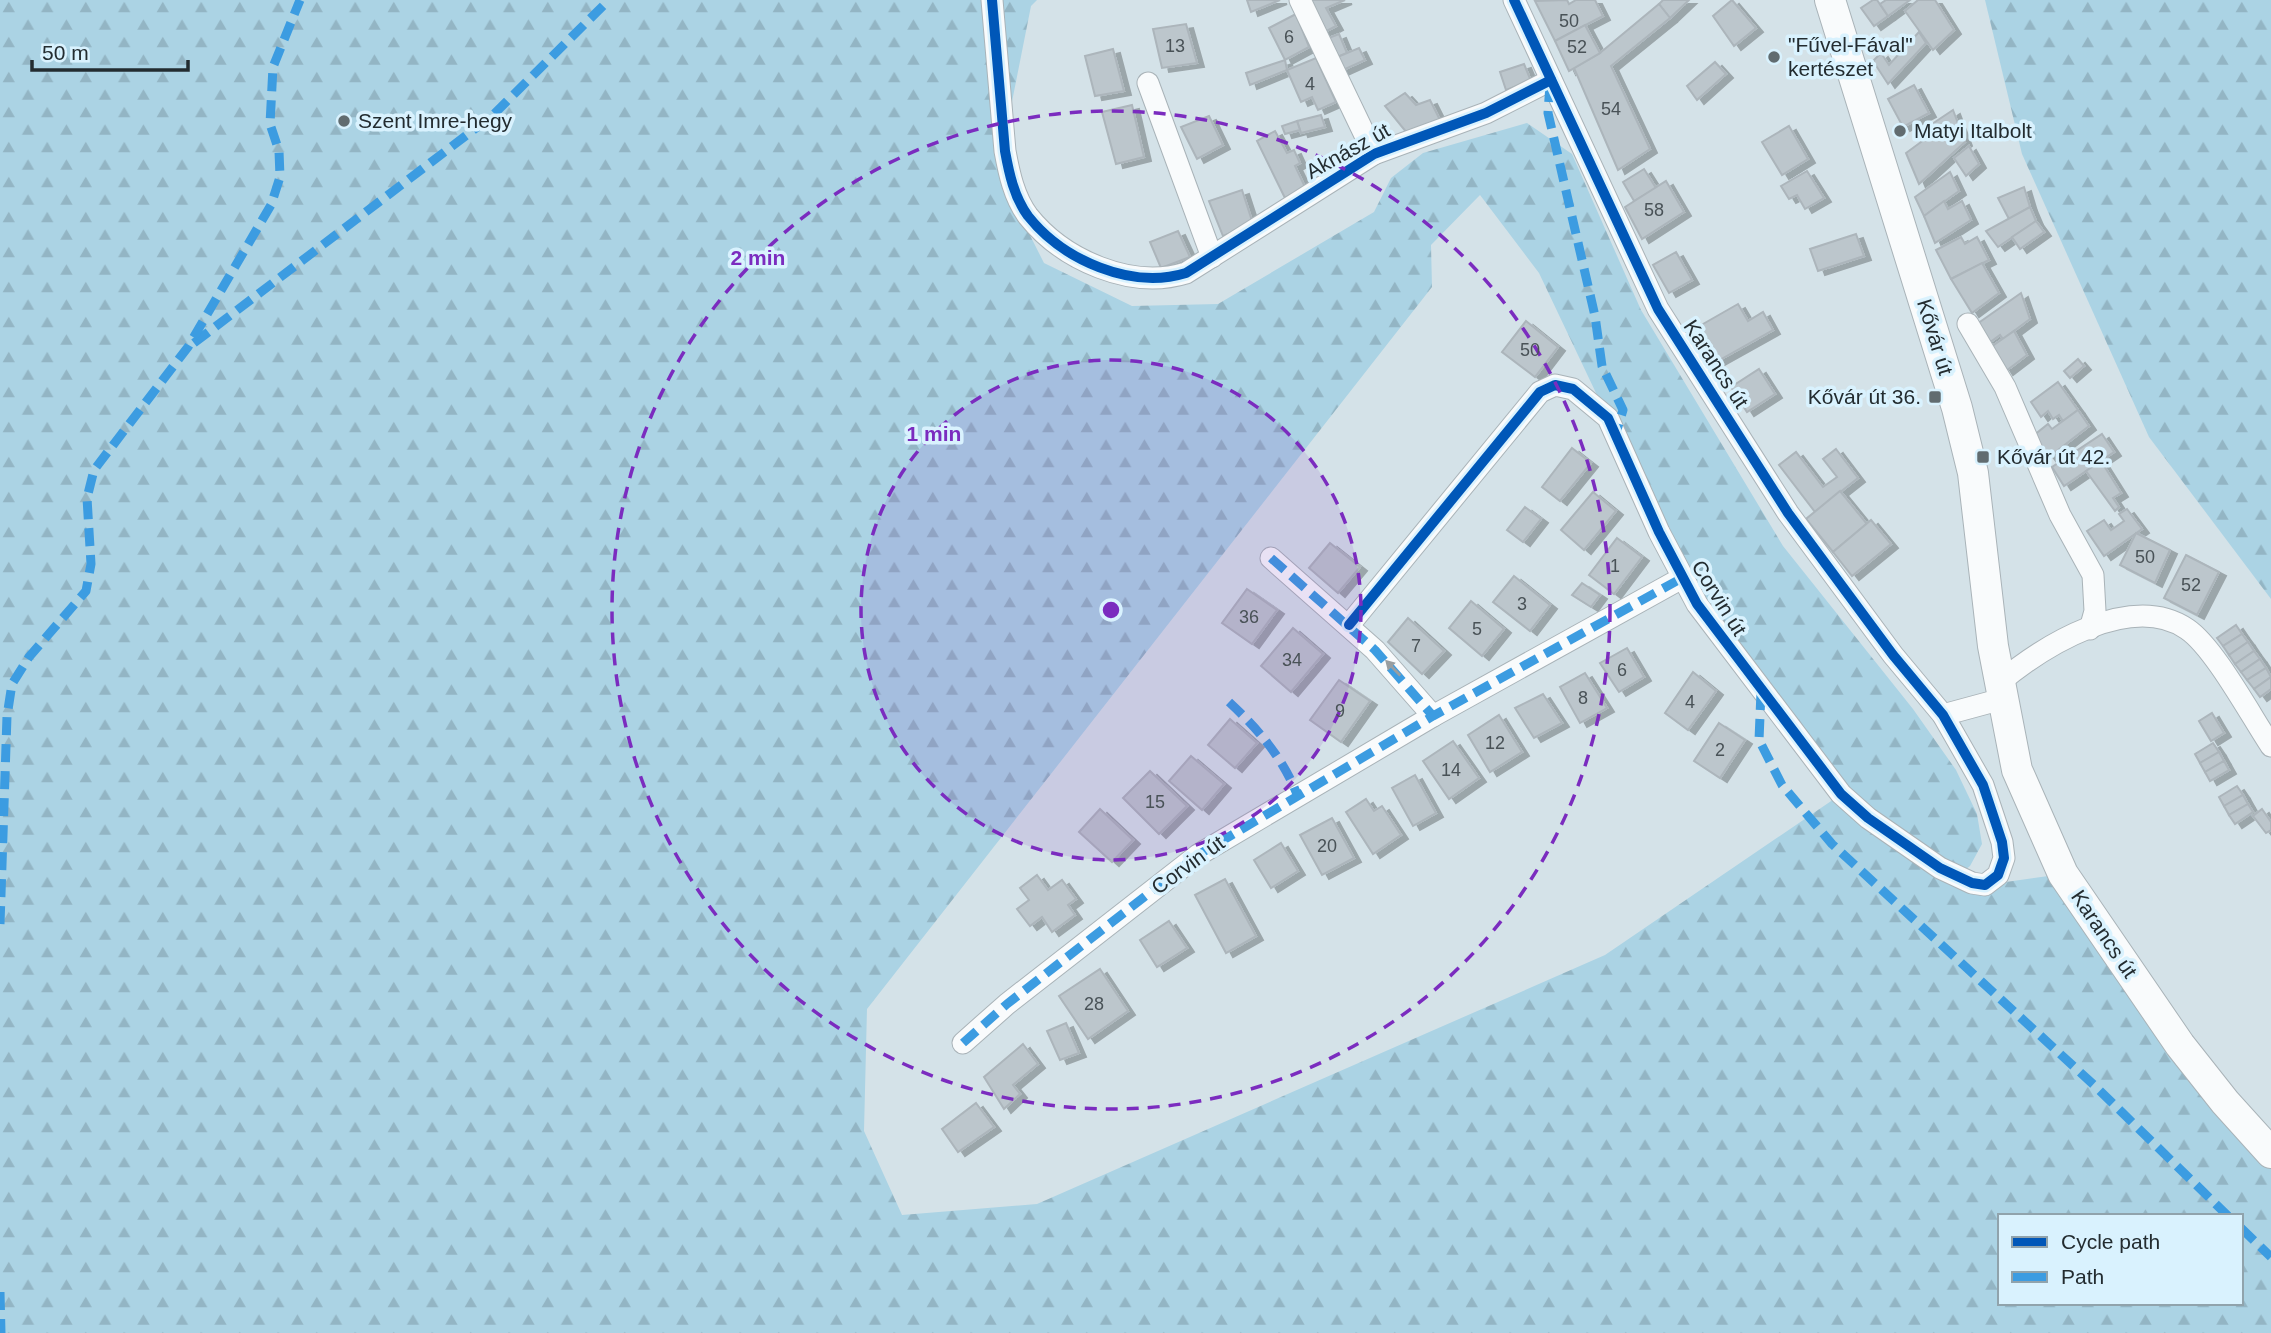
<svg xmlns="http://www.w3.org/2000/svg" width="2271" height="1333" font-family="Helvetica,sans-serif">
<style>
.forest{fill:url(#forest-firs);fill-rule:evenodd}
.building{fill:#bcc6cc;stroke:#acb5bb;stroke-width:2;filter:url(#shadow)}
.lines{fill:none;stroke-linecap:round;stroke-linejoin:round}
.minor-casing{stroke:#a9b3b8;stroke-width:23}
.secondary-casing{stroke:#a9b3b8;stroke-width:32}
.minor{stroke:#f9fbfc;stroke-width:21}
.secondary{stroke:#f9fbfc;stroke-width:30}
.quiet{stroke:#3c9ce1;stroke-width:9;stroke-dasharray:18 9;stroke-linecap:butt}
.cycleway-casing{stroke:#d9f2fe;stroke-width:15}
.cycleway{stroke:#0057b8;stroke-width:10}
.oneway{fill:#999ea0}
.ring{fill:none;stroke:#7b2cbf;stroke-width:3.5;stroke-dasharray:12 9}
.poi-dot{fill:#616c70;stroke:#d9f2fe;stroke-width:2.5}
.labels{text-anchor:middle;stroke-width:7;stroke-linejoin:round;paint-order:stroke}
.number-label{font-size:18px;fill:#495257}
.poi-label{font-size:21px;fill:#232c30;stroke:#d9f2fe;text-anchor:start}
.street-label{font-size:21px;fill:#232c30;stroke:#d9f2fe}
.centre{fill:#7b2cbf;stroke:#d9f2fe;stroke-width:3.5}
.ring-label{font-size:21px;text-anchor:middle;font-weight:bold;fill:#7b2cbf;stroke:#d9f2fe;stroke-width:7;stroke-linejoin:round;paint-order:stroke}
</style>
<defs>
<pattern id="forest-firs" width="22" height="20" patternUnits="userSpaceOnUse" patternTransform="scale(1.75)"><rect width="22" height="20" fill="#abd3e4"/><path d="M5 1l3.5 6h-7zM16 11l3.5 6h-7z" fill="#93b5c4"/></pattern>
<filter id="shadow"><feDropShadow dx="7" dy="4" stdDeviation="0" flood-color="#0004"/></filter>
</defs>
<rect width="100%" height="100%" fill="#d4e2e8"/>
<g class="forest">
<path d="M 0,0 L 1037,0 L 1031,6 L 998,172 L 1044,263 L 1132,306 L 1218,304 L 1374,212 L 1391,178 L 1423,153 L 1527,123 L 1572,154 L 1641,310 L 1783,546 L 1913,709 L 1956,770 L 1977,814 L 1982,844 L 1970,866 L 1957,876 L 1985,885 L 2063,874 L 2271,1153 L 2271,1333 L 0,1333 ZM 1480,195 L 1539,273 L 1615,433 L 1725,645 L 1840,795 L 1605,955 L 1037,1204 L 902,1215 L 864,1131 L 867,1009 L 1432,287 L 1431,245 ZM 2000,1216 L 2241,1216 L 2241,1303 L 2000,1303 Z"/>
<path d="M 1985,0 L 2271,0 L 2271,599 L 2149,437 L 2022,154 Z"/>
</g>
<g class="building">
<path d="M 1247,0 L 1280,0 L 1251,12 Z"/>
<path d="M 1309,0 L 1345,0 L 1326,8 L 1336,26 L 1323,33 Z"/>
<path d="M 1567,0 L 1569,4 L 1576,0 L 1595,0 L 1603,16 L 1555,41 L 1535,1 Z"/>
<path d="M 1663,0 L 1689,0 L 1670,18 L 1659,4 Z"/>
<path d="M 1732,0 L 1756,28 L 1734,46 L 1713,16 Z"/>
<path d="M 1873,0 L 1877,0 L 1888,16 L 1874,26 L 1861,8 Z"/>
<path d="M 1886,0 L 1910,0 L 1888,16 L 1880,4 Z"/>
<path d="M 1918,0 L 1935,0 L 1954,30 L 1933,50 L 1905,11 Z"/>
<path d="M 1659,4 L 1670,18 L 1611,66 L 1650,149 L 1618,170 L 1574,68 L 1600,53 Z"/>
<path d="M 1296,14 L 1309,47 L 1285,60 L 1269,28 Z"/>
<path d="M 1186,24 L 1197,63 L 1162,68 L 1153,29 Z"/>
<path d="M 1585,25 L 1600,53 L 1569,71 L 1555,41 Z"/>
<path d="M 1919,32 L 1926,43 L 1888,84 L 1873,61 L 1881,53 L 1889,65 Z"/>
<path d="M 1339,34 L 1347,53 L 1335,58 L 1326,39 Z"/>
<path d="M 1359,48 L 1365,60 L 1341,71 L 1335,58 Z"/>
<path d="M 1113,49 L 1124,91 L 1095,96 L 1085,56 Z"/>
<path d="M 1316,58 L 1336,102 L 1318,110 L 1312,97 L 1301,102 L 1287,70 Z"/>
<path d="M 1285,60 L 1287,70 L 1250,85 L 1246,73 Z"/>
<path d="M 1715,62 L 1726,74 L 1697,100 L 1687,86 Z"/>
<path d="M 1524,64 L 1531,81 L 1506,90 L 1500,72 Z"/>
<path d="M 1914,85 L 1929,113 L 1903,127 L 1888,99 Z"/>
<path d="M 1405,93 L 1416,105 L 1430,100 L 1440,120 L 1407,133 L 1385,106 Z"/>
<path d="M 1132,105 L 1144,157 L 1116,164 L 1102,112 Z"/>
<path d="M 1953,110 L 1965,142 L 1919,184 L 1906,153 L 1936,131 L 1932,124 Z"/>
<path d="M 1321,115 L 1325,127 L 1301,133 L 1297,121 Z"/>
<path d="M 1209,116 L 1223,145 L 1197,159 L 1181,127 Z"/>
<path d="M 1297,121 L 1300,130 L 1285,134 L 1282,126 Z"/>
<path d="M 1789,126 L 1808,159 L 1782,175 L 1762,142 Z"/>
<path d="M 1275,131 L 1287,153 L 1294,150 L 1300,163 L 1295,166 L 1305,187 L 1285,198 L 1257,141 Z"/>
<path d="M 1969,146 L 1979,164 L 1966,176 L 1954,158 Z"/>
<path d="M 1644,169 L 1656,188 L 1634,201 L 1623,182 Z"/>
<path d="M 1807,171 L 1824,198 L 1805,209 L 1797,195 L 1789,199 L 1781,186 Z"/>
<path d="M 1950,172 L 1959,191 L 1924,216 L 1915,197 Z"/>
<path d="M 1666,181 L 1684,212 L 1642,239 L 1625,207 Z"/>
<path d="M 2024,187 L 2030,207 L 2009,219 L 1998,198 Z"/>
<path d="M 1242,190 L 1253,224 L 1223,236 L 1209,201 Z"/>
<path d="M 1944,201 L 1948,209 L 1962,201 L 1971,220 L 1935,243 L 1924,216 Z"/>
<path d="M 2030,207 L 2036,221 L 1998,247 L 1986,231 Z"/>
<path d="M 2036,221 L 2044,232 L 2020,249 L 2012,237 Z"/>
<path d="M 1178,231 L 1190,257 L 1161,268 L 1150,242 Z"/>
<path d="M 1856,234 L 1864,256 L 1818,271 L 1810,249 Z"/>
<path d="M 1961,237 L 1965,244 L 1977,237 L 1989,260 L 1951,279 L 1936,250 Z"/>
<path d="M 1676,252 L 1692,280 L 1669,293 L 1653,265 Z"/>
<path d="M 1982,263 L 1999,293 L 1972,313 L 1951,279 Z"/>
<path d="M 2021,293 L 2030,319 L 2003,339 L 2000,335 L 1989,343 L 1977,324 Z"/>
<path d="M 1738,304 L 1748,321 L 1763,312 L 1773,330 L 1716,362 L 1696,328 Z"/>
<path d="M 1526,321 L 1558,347 L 1535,377 L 1502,352 Z"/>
<path d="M 2014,331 L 2027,355 L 2006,371 L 1991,347 Z"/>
<path d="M 2078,359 L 2084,366 L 2070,378 L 2064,371 Z"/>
<path d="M 1759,369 L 1775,394 L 1747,412 L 1731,387 Z"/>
<path d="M 2058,382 L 2078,410 L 2063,421 L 2059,415 L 2053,419 L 2048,411 L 2041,417 L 2031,402 Z"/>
<path d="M 2078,410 L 2089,426 L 2049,457 L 2033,436 L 2048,424 L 2052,429 Z"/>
<path d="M 2102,434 L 2114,452 L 2064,486 L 2052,467 Z"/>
<path d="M 1572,448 L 1591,463 L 1560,501 L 1542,487 Z"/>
<path d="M 1836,449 L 1858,478 L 1815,512 L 1779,465 L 1796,452 L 1823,487 L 1837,477 L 1823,459 Z"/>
<path d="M 2101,461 L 2121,493 L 2113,498 L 2119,507 L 2115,511 L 2086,471 Z"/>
<path d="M 1840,491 L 1867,524 L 1833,552 L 1806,519 Z"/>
<path d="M 1593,492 L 1616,511 L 1584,550 L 1561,530 Z"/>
<path d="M 1525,507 L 1541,519 L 1523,542 L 1507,530 Z"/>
<path d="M 2127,509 L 2142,529 L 2104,556 L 2087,531 L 2104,520 L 2111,530 L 2124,521 L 2119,514 Z"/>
<path d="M 1871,520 L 1891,544 L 1852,576 L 1833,552 Z"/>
<path d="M 2136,533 L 2170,550 L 2155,583 L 2120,565 Z"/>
<path d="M 1617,538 L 1642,557 L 1614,594 L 1589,575 Z"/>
<path d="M 1330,543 L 1360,567 L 1338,593 L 1309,568 Z"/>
<path d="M 2186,555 L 2219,572 L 2197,615 L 2164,598 Z"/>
<path d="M 1514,576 L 1550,605 L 1530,631 L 1493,602 Z"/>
<path d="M 1582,583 L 1600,595 L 1591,607 L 1572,595 Z"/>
<path d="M 1247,589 L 1277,610 L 1252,644 L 1222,623 Z"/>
<path d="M 1471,601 L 1504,629 L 1482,656 L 1449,628 Z"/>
<path d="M 1408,618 L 1444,651 L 1422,674 L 1388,642 Z"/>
<path d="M 2236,625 L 2242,634 L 2223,646 L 2217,638 Z"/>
<path d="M 1293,628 L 1323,654 L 1291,692 L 1261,666 Z"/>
<path d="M 2242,634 L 2248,642 L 2229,655 L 2223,646 Z"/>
<path d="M 2248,642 L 2254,651 L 2235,664 L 2229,655 Z"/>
<path d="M 1627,648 L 1644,677 L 1619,692 L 1600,663 Z"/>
<path d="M 2254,651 L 2260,659 L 2241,672 L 2235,664 Z"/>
<path d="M 2260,659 L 2266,668 L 2247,680 L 2241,672 Z"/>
<path d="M 2266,668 L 2271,677 L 2254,689 L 2247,680 Z"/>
<path d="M 1693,672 L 1716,691 L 1688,730 L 1665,713 Z"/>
<path d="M 1585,673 L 1607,708 L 1580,723 L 1560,687 Z"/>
<path d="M 2271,677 L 2271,689 L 2260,697 L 2254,689 Z"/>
<path d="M 1339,680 L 1370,701 L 1341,742 L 1310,720 Z"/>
<path d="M 1543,694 L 1562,723 L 1534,738 L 1515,708 Z"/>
<path d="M 2212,713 L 2224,733 L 2211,741 L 2199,721 Z"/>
<path d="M 1499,715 L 1522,752 L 1490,772 L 1468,735 Z"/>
<path d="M 1230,719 L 1257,743 L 1235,768 L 1208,745 Z"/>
<path d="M 1719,723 L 1745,740 L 1720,778 L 1694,761 Z"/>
<path d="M 1453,741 L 1479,778 L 1449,799 L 1423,761 Z"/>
<path d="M 2213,743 L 2219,752 L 2200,763 L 2195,754 Z"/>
<path d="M 2219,752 L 2224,761 L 2205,772 L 2200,763 Z"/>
<path d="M 1191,756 L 1224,784 L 1202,810 L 1169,781 Z"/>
<path d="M 2224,761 L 2229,770 L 2210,781 L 2205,772 Z"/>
<path d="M 1150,771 L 1187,806 L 1159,834 L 1123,798 Z"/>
<path d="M 1415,775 L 1436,813 L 1413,826 L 1392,788 Z"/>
<path d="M 2237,786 L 2243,795 L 2224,806 L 2219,797 Z"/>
<path d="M 2243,795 L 2248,804 L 2229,815 L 2224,806 Z"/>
<path d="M 1366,799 L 1374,811 L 1382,806 L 1401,835 L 1373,854 L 1346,812 Z"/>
<path d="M 2248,804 L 2253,812 L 2235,824 L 2229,815 Z"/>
<path d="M 1100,809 L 1133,840 L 1112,862 L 1079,832 Z"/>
<path d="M 2262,809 L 2271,822 L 2271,830 L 2266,833 L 2253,816 Z"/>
<path d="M 1332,818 L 1354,858 L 1322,875 L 1300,835 Z"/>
<path d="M 1281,843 L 1298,871 L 1271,888 L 1254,860 Z"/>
<path d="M 1037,875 L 1048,890 L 1062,880 L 1076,899 L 1068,905 L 1075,915 L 1052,932 L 1042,917 L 1030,926 L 1017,909 L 1029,900 L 1020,888 Z"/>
<path d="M 1225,879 L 1256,936 L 1226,953 L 1195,895 Z"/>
<path d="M 1169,921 L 1187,948 L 1157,967 L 1140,940 Z"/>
<path d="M 1100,969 L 1128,1011 L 1088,1039 L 1059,996 Z"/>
<path d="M 1066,1023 L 1079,1053 L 1060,1060 L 1047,1031 Z"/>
<path d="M 1023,1044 L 1038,1064 L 1013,1085 L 1020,1094 L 1004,1109 L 984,1077 Z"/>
<path d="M 976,1103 L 994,1127 L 958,1152 L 942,1129 Z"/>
</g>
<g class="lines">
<defs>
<g id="minor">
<path d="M 992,0 L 1005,151 C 1009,173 1014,197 1028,216 C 1063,260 1131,290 1186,273 L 1374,154 L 1486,113 L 1551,80"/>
<path d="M 1300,0 L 1374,154"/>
<path d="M 1148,83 L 1212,257"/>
<path d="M 1968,324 L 2005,387 L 2060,515 L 2093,575 L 2095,611 L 2090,629"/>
<path d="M 1271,558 L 1375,650 L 1433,716"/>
<path d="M 1349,625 L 1540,392 L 1555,385 L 1573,389 L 1608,418 L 1659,532 L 1697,604 L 1841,794 L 1868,818 L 1940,868 L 1972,883 L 1985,885 L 1998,875 L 2004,858 L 2002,842 L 1983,785 L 1943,715 L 1893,655 L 1788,513 L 1658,309 L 1514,0"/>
<path d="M 1999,683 C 2043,646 2131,591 2187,629 C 2214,647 2251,716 2271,746"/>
<path d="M 1943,715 L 2002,699"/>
<path d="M 963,1043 L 1007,1004 L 1198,855 L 1433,716 L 1682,578"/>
</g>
<path id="secondary" d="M 1830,0 L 1957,408 L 1973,473 L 1993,646 L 2017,770 L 2063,874 L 2180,1045 L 2225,1102 L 2271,1153"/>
</defs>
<use href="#minor" class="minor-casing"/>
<use href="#secondary" class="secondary-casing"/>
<use href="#minor" class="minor"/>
<use href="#secondary" class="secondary"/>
<g class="quiet">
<path d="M 1550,84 L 1548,113 L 1595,316 L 1602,366 L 1623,410 L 1616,433"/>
<path d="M 194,343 L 493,115 L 609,0"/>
<path d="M 1271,558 L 1375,650 L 1433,716"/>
<path d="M 1761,692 L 1759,740 L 1782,785 L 1832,844 L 2095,1086 L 2228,1216"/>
<path d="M 1229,702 C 1258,729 1284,759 1298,797"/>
<path d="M 0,924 L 7,716 L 12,684 L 29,657 L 86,591 L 91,564 L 87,498 L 94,470 L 188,347 L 271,205 L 280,177 L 279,151 L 270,124 L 273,67 L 300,0"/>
<path d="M 963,1043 L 1007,1004 L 1198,855 L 1433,716 L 1682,578"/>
<path d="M 2241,1228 L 2271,1257"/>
<path d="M 0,1292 L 1,1333"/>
</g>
<defs>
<g id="cycleway">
<path d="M 992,0 L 1005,151 C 1009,173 1014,197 1028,216 C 1063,260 1131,290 1186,273 L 1374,154 L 1486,113 L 1551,80"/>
<path d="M 1349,625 L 1540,392 L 1555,385 L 1573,389 L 1608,418 L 1659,532 L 1697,604 L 1841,794 L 1868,818 L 1940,868 L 1972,883 L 1985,885 L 1998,875 L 2004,858 L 2002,842 L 1983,785 L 1943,715 L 1893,655 L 1788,513 L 1658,309 L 1514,0"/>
</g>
</defs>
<use href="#cycleway" class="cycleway-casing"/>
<use href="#cycleway" class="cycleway"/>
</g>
<defs><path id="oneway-solid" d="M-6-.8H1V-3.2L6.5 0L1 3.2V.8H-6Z" transform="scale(1.75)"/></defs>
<use class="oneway" href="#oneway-solid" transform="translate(1393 668) rotate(-134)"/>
<circle cx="1111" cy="610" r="250" fill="#7b2cbf" fill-opacity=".12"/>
<g class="ring">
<circle cx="1111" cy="610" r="250"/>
<circle cx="1111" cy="610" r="499"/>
</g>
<g class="poi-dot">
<circle cx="1774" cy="57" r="7"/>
<circle cx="344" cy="121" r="7"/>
<circle cx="1900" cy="131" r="7"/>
<rect x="1928" y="390" width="14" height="14" rx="3.5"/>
<rect x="1976" y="450" width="14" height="14" rx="3.5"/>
</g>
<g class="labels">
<g class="number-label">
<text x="1569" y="27">50</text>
<text x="1289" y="43">6</text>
<text x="1175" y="52">13</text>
<text x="1577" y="53">52</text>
<text x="1310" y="90">4</text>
<text x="1611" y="115">54</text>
<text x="1654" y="216">58</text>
<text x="1530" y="356">50</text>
<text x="2145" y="563">50</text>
<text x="1615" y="572">1</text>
<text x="2191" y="591">52</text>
<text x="1522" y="610">3</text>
<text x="1249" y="623">36</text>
<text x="1477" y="635">5</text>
<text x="1416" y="652">7</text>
<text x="1292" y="666">34</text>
<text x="1622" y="676">6</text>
<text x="1583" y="704">8</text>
<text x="1690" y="708">4</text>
<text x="1340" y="717">9</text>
<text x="1495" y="749">12</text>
<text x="1720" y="756">2</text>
<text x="1451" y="776">14</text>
<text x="1155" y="808">15</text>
<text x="1327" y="852">20</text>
<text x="1094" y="1010">28</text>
</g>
<g class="poi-label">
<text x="1788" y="52">"Fűvel-Fával"<tspan x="1788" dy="24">kertészet</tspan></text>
<text x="358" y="128">Szent Imre-hegy</text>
<text x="1914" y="138">Matyi Italbolt</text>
<text x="1921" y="404" text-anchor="end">Kővár út 36.</text>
<text x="1997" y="464">Kővár út 42.</text>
</g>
<g class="street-label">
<text transform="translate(1348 151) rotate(-29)" y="7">Aknász út</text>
<text transform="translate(1935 337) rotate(73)" y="7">Kővár út</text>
<text transform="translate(1716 364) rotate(57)" y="7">Karancs út</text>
<text transform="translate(1719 598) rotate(58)" y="7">Corvin út</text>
<text transform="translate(1188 865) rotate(-36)" y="7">Corvin út</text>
<text transform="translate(2104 934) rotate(56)" y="7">Karancs út</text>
</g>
</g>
<circle cx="1111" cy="610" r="10" class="centre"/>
<g class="ring-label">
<text x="758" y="265">2 min</text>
<text x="934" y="441">1 min</text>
</g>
<rect x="1998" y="1214" width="245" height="91" fill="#d9f2fe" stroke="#90a3ac" stroke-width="2"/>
<rect x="2012" y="1237" width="35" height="10" fill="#0057b8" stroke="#90a3ac" stroke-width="2"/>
<text x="2061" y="1249" font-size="21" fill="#232c30">Cycle path</text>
<rect x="2012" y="1272" width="35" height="10" fill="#3c9ce1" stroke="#90a3ac" stroke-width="2"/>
<text x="2061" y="1284" font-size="21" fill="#232c30">Path</text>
<path d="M32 60v10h156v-10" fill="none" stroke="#232c30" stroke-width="3.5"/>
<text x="42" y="60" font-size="21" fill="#232c30" stroke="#d9f2fe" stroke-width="5" paint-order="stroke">50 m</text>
</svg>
